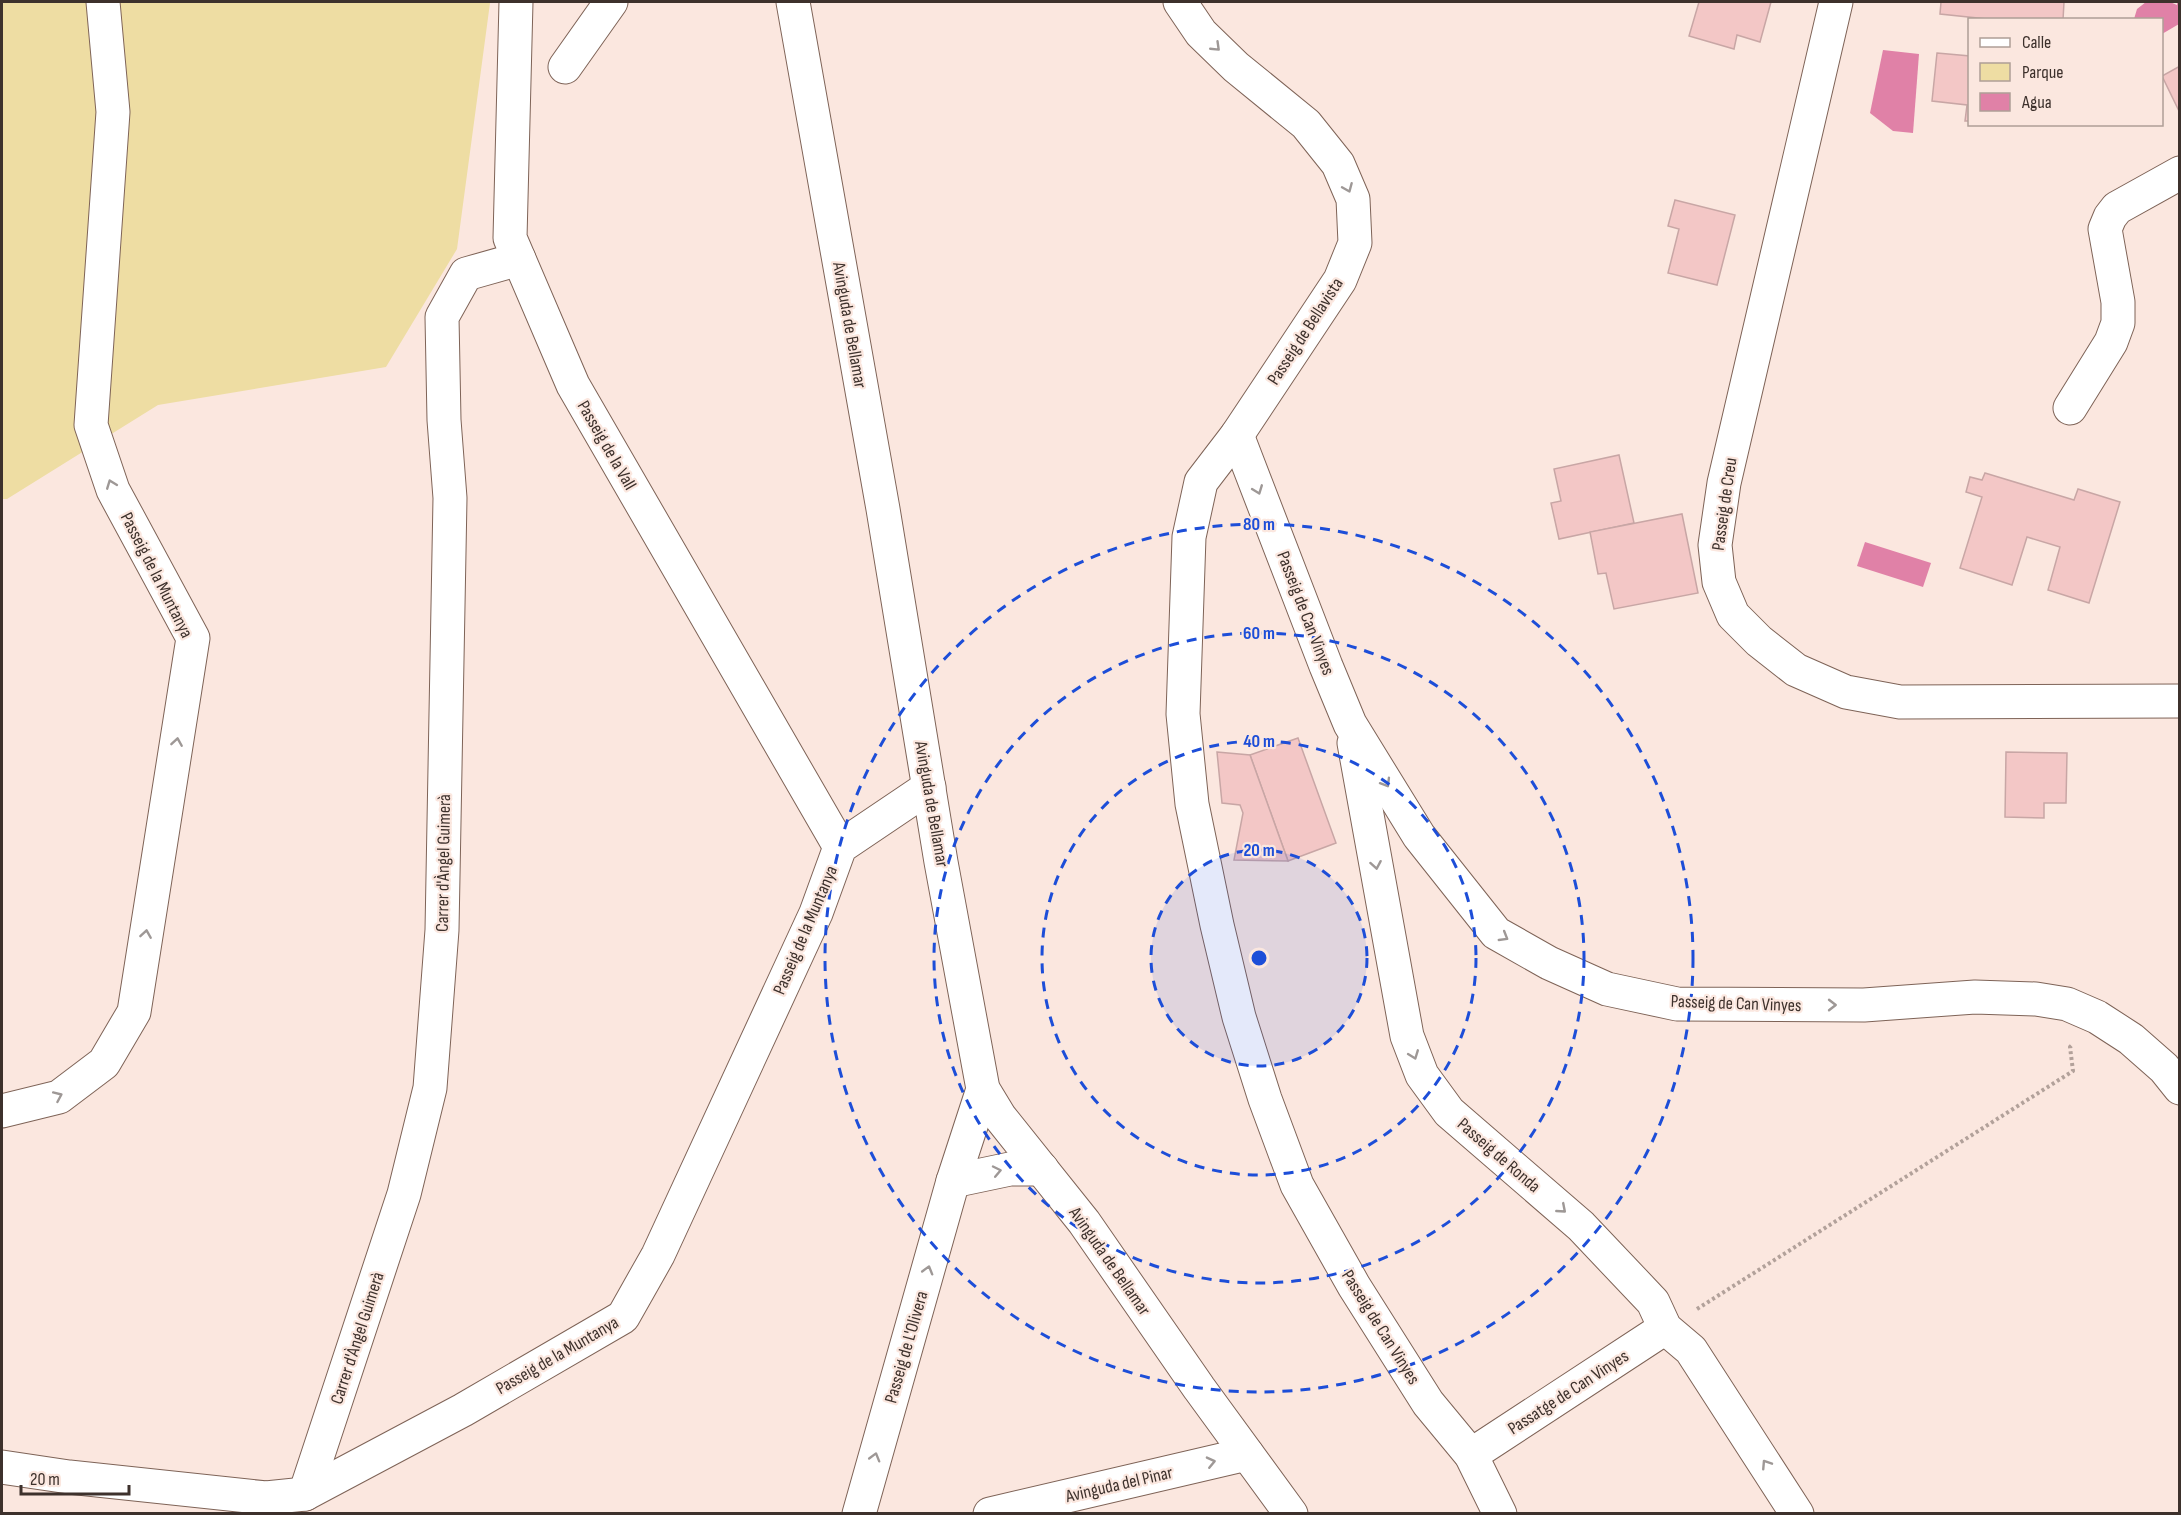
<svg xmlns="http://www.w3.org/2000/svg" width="2181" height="1515" font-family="'Sofia Sans Condensed',sans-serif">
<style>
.green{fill:#eedda3}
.water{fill:#e081a7}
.building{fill:#f3c7c6;stroke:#c8a6a5;stroke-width:1.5}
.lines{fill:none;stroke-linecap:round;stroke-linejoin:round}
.minor-casing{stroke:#7e6357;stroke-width:35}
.path{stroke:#b2a19a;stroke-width:4;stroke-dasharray:3 3;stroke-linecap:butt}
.minor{stroke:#fff;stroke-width:33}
.oneway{stroke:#9e9896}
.ring{fill:none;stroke:#1d4ed8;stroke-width:3;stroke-dasharray:10 8}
.labels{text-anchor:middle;stroke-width:4.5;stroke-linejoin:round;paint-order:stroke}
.street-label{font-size:18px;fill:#3d312c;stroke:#fbe7df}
.centre{fill:#1d4ed8;stroke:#fbe7df;stroke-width:3}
.ring-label{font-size:18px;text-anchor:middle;font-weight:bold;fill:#1d4ed8;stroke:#fbe7df;stroke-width:4.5;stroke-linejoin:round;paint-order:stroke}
</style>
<rect width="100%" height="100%" fill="#fbe7df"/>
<path class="green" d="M 2,2 L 477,2 L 490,3 L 457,249 L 386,367 L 158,405 L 7,499 L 2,499 Z"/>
<g class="water">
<path d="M 2146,2 L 2170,2 L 2177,5 L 2177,2 L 2179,2 L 2179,24 L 2162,34 L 2162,20 L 2134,19 L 2137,9 Z"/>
<path d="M 1883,50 L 1919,54 L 1913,133 L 1893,131 L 1870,113 Z"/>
<path d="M 1865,542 L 1931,563 L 1923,587 L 1857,566 Z"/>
</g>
<g class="building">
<path d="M 1699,2 L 1771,2 L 1760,42 L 1737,35 L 1734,49 L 1689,36 Z"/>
<path d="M 1941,2 L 2064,2 L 2063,20 L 1997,20 L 1940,14 Z"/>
<path d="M 1937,53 L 1970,56 L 1970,121 L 1965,121 L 1967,105 L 1932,101 Z"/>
<path d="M 2180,66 L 2180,110 L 2179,111 L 2162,76 Z"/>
<path d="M 1675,200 L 1735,215 L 1717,285 L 1668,273 L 1679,229 L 1668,226 Z"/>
<path d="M 1619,455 L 1634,523 L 1559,539 L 1551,503 L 1561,501 L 1554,469 Z"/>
<path d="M 1985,473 L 2074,500 L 2078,489 L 2120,502 L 2089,603 L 2048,590 L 2060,547 L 2027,537 L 2012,585 L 1960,568 L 1982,497 L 1966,492 L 1970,477 L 1982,480 Z"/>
<path d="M 1682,514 L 1698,593 L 1614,609 L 1606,573 L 1598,574 L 1590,532 Z"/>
<path d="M 1298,738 L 1336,843 L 1288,861 L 1250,755 Z"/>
<path d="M 1217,752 L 1250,755 L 1288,861 L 1234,860 L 1243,813 L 1240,805 L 1222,803 Z"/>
<path d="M 2006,752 L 2067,753 L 2066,803 L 2044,803 L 2044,818 L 2005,817 Z"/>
</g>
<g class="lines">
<defs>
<g id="minor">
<path d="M 516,2 L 510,238 L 573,385 L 840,847"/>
<path d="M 793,2 L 883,509 L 941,862 L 983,1089 L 1000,1117 L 1084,1222 L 1199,1388 L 1291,1514"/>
<path d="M 1180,2 L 1201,33 L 1236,67 L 1306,124 L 1338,164 L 1353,199 L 1355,243 L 1340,280 L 1237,435 L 1201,482 L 1189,537 L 1183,714 L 1192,804 L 1217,925 L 1239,1017 L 1265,1099 L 1297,1185 L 1354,1286 L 1428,1403 L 1471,1455 L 1500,1514"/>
<path d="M 1836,2 L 1724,483 L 1715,545 L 1719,582 L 1733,615 L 1759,641 L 1796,670 L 1846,692 L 1900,702 L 2180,701"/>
<path d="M 565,67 L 611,2"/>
<path d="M 2070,408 L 2111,342 L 2118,323 L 2118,302 L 2105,229 L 2110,217 L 2117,208 L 2180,173"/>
<path d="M 1237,435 L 1326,666 L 1350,724 L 1419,836 L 1496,933 L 1549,963 L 1607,989 L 1677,1004 L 1864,1005 L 1975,997 L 2036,999 L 2067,1004 L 2097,1017 L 2131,1039 L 2164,1068 L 2180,1088"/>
<path d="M 1354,743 L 1407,1036 L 1422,1075 L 1449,1112 L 1581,1226 L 1653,1302 L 1665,1328 L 1691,1350 L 1797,1514"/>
<path d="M 2,1111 L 59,1097 L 104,1063 L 134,1012 L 193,638 L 113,490 L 91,425 L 113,112 L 103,2"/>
<path d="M 953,1181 L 1010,1169 L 1042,1169"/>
<path d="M 1471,1455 L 1665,1328"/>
<path d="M 2,1467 L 69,1477 L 266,1498 L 305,1494 L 463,1410 L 623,1317 L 658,1255 L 816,913 L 840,847 L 929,787"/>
<path d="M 305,1494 L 404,1194 L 430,1088 L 442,930 L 450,498 L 444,420 L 442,317 L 466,274 L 519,259"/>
<path d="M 859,1514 L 953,1181 L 983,1089"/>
<path d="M 990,1514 L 1247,1454"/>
</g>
</defs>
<use href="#minor" class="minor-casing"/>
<path class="path" d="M 1697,1309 L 2073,1071 L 2070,1047 L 2072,1045"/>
<use href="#minor" class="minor"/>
</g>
<defs><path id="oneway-chevron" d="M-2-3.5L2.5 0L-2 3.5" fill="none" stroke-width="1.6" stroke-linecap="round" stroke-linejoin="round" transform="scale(1.5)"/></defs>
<g class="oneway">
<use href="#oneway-chevron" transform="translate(1216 47) rotate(44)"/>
<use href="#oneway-chevron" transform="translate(1348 188) rotate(67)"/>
<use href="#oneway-chevron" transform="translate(111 484) rotate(-111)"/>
<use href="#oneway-chevron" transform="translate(1258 490) rotate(69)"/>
<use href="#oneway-chevron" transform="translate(177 742) rotate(-81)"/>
<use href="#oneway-chevron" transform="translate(1386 783) rotate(59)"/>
<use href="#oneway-chevron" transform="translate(1376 865) rotate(80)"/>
<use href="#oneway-chevron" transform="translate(146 934) rotate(-81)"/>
<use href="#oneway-chevron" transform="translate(1504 937) rotate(31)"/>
<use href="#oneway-chevron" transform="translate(1832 1005)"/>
<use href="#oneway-chevron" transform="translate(1414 1055) rotate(69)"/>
<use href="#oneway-chevron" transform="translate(58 1096) rotate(-24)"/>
<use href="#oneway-chevron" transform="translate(997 1171) rotate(-12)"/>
<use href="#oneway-chevron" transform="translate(1562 1209) rotate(41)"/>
<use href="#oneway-chevron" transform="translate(928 1270) rotate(-74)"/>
<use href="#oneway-chevron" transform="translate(875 1457) rotate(-74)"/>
<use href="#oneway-chevron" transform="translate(1211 1462) rotate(-13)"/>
<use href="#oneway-chevron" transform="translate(1766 1464) rotate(-123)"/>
</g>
<circle cx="1259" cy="958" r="108" fill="#1d4ed8" fill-opacity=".12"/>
<g class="ring">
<circle cx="1259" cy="958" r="108"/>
<circle cx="1259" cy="958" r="217"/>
<circle cx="1259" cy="958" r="325"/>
<circle cx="1259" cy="958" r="434"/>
</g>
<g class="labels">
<g class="street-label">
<text transform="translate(850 325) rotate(80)" y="6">Avinguda de Bellamar</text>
<text transform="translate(1305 331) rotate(-57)" y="6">Passeig de Bellavista</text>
<text transform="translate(607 445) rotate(60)" y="6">Passeig de la Vall</text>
<text transform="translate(1724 504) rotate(-82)" y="6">Passeig de Creu</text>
<text transform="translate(157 575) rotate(63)" y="6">Passeig de la Muntanya</text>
<text transform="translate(1306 613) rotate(69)" y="6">Passeig de Can Vinyes</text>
<text transform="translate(932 804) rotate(80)" y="6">Avinguda de Bellamar</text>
<text transform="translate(443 863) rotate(-89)" y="6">Carrer d'Àngel Guimerà</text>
<text transform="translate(805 930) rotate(-67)" y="6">Passeig de la Muntanya</text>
<text transform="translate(1736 1003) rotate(2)" y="6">Passeig de Can Vinyes</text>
<text transform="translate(1499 1155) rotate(41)" y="6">Passeig de Ronda</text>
<text transform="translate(1110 1261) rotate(55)" y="6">Avinguda de Bellamar</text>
<text transform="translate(1381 1327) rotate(58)" y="6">Passeig de Can Vinyes</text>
<text transform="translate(357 1338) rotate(-72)" y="6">Carrer d'Àngel Guimerà</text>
<text transform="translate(906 1347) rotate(-74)" y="6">Passeig de L'Olivera</text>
<text transform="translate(557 1355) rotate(-30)" y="6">Passeig de la Muntanya</text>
<text transform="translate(1568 1392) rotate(-33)" y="6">Passatge de Can Vinyes</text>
<text transform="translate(1119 1484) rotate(-13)" y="6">Avinguda del Pinar</text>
</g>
</g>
<circle cx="1259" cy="958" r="9" class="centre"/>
<g class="ring-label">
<text x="1259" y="530">80 m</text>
<text x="1259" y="639">60 m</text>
<text x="1259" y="747">40 m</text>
<text x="1259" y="856">20 m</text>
</g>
<rect width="2181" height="1515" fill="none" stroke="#3d312c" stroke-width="6"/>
<rect x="1968" y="18" width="195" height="108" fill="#fbe7df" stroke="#af9e97" stroke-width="1.5"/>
<rect x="1980" y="38" width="30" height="9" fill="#ffffff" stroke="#af9e97" stroke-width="1.5"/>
<text x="2022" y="48" font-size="18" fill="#3d312c">Calle</text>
<rect x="1980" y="63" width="30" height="18" fill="#eedda3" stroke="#af9e97" stroke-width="1.5"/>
<text x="2022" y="78" font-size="18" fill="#3d312c">Parque</text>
<rect x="1980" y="93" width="30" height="18" fill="#e081a7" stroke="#af9e97" stroke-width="1.5"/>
<text x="2022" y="108" font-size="18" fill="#3d312c">Agua</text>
<path d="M21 1485v9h108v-9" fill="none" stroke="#3d312c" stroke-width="3"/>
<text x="30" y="1485" font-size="18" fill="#3d312c" stroke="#fbe7df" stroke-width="4.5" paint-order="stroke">20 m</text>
</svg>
